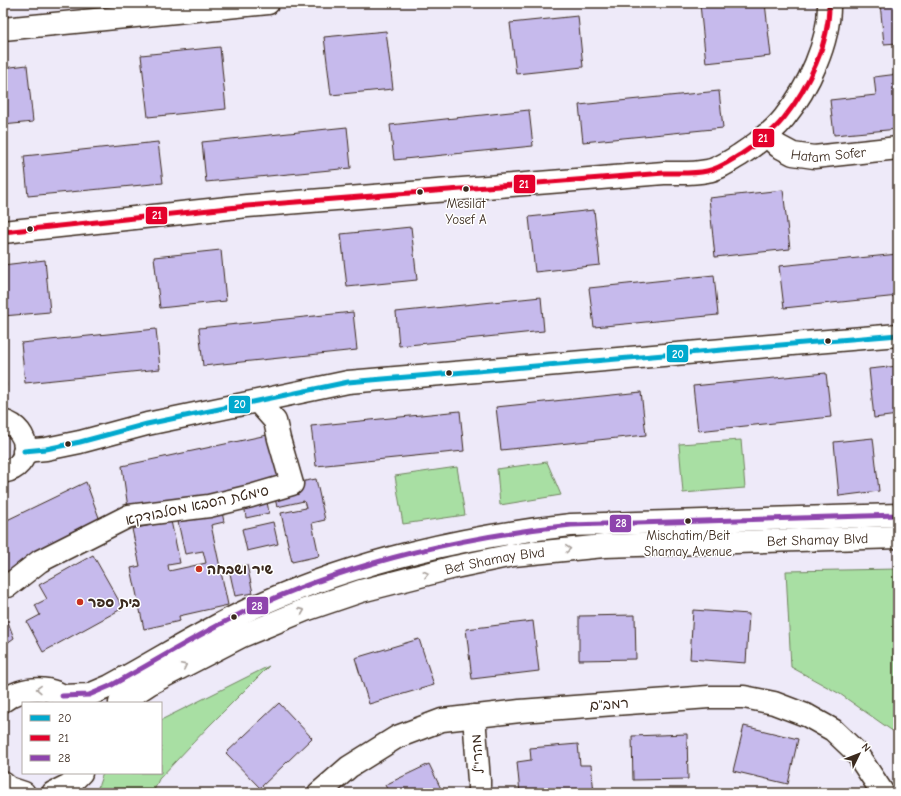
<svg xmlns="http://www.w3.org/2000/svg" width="901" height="796" font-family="'Comic Neue','Playpen Sans Hebrew',sans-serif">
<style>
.green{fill:#a8dfa3;stroke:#728460}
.building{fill:#c6baec;stroke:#3b2a1e}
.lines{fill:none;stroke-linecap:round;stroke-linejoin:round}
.minor-casing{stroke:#3b2a1e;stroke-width:25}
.minor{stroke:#fff;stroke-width:22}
.bus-1-casing{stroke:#fff;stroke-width:8}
.bus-2-casing{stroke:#fff;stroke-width:8}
.bus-3-casing{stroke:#fff;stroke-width:8}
.bus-1{stroke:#00a9ce;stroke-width:5}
.bus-2{stroke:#e4002b;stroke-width:5}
.bus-3{stroke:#8e44ad;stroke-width:5}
.oneway{stroke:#a79f9a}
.bus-dot{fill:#3b2a1e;stroke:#fff;stroke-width:1.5}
.poi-dot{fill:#c8321e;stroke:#fff;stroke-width:1.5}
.labels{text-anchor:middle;stroke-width:3;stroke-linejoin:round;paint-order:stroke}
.bus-label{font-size:13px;fill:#3b2a1e;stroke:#fff}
.street-label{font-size:14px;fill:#3b2a1e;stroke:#fff}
.poi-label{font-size:14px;font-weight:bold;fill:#3b2a1e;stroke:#fff;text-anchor:start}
.line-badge{stroke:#fff;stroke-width:1.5}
.badge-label{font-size:11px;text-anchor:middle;font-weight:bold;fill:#fff}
</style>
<rect width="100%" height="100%" fill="#eeeaf9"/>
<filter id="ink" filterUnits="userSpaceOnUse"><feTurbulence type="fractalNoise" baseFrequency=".025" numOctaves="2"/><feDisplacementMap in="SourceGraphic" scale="8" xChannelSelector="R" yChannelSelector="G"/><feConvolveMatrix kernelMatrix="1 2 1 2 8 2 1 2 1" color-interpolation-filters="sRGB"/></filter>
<g filter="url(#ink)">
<g class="green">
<path d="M 741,440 L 745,488 L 683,493 L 679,444 Z"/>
<path d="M 547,462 L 561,495 L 500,505 L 497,469 Z"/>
<path d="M 457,467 L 465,515 L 403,524 L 395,476 Z"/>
<path d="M 898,569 L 898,730 L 894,732 L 840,694 L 791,667 L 786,571 Z"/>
<path d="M 269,666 L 208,727 L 159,779 L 153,793 L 96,793 L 103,773 L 161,773 L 161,720 Z"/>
</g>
<g class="building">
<path d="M 713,3 L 765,3 L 771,56 L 706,63 L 700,4 Z"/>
<path d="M 880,3 L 898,3 L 898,43 L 884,44 Z"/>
<path d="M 578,16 L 583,67 L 516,74 L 510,23 Z"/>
<path d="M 386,31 L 393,89 L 331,95 L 324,37 Z"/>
<path d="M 220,47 L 226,109 L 148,117 L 141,55 Z"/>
<path d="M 27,65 L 33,122 L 3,125 L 3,68 Z"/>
<path d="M 898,74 L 898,129 L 834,135 L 830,100 L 876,95 L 874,77 Z"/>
<path d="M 719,91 L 723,128 L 583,142 L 579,105 Z"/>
<path d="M 529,110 L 533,146 L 394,160 L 390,125 Z"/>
<path d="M 347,127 L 351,168 L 206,182 L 202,142 Z"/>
<path d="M 158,142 L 163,183 L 28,196 L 24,156 Z"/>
<path d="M 783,190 L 790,249 L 715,257 L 709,198 Z"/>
<path d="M 594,210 L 600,265 L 535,272 L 529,217 Z"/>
<path d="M 411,227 L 417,280 L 347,287 L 341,234 Z"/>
<path d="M 221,250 L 226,301 L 160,308 L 154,257 Z"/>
<path d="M 898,254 L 898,296 L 784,308 L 779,266 Z"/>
<path d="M 45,260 L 50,312 L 3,316 L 3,265 Z"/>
<path d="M 714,275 L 718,315 L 594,327 L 589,288 Z"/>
<path d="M 541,297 L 544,331 L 399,346 L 396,312 Z"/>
<path d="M 353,312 L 357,350 L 203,366 L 199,328 Z"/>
<path d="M 156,329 L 160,369 L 25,383 L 21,343 Z"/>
<path d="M 3,359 L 6,386 L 3,387 Z"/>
<path d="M 898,366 L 898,415 L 874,418 L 869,369 Z"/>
<path d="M 826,373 L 831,417 L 698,431 L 693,386 Z"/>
<path d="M 641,392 L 646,435 L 501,450 L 496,407 Z"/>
<path d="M 460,411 L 464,451 L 316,466 L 311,426 Z"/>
<path d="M 272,434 L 282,481 L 213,500 L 128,508 L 122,466 Z"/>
<path d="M 873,438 L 879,491 L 839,496 L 834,442 Z"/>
<path d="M 316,479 L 325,520 L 312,523 L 319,556 L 292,562 L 281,513 L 306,508 L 304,501 L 277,507 L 274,494 L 300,482 Z"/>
<path d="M 86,482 L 101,523 L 86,525 L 37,554 L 3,579 L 3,522 Z"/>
<path d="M 266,496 L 269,513 L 246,518 L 244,502 Z"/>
<path d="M 221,507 L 224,522 L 211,525 L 228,605 L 179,616 L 180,621 L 144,629 L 131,568 L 140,566 L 132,529 L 171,521 L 180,563 L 168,565 L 169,571 L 206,563 L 203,551 L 185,554 L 177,517 Z"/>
<path d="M 273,522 L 278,544 L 247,551 L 242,529 Z"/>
<path d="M 93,555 L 123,608 L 43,652 L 27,622 L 40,615 L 35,605 L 47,599 L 39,585 Z"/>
<path d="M 247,565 L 253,593 L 235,596 L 229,569 Z"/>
<path d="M 3,609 L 14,638 L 3,646 Z"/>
<path d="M 693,610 L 749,614 L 746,663 L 690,659 Z"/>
<path d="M 635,615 L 636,659 L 579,660 L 579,616 Z"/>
<path d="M 533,621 L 539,671 L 472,679 L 466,629 Z"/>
<path d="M 419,639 L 434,685 L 369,704 L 355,658 Z"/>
<path d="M 279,703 L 312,738 L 260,788 L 226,753 Z"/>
<path d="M 744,726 L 798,739 L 788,784 L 733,771 Z"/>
<path d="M 687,734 L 688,779 L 633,780 L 632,736 Z"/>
<path d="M 578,744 L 580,765 L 591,765 L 594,792 L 581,793 L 520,793 L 517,762 L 531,760 L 530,748 Z"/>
<path d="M 429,764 L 443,793 L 389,793 L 385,785 Z"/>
<path d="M 850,787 L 853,793 L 840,793 Z"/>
</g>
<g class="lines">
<defs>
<g id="minor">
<path d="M 3,29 L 268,3"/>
<path id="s1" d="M 766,135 L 778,146 L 793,154 L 814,157 L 898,148"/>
<path d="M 3,232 L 247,206 L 664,173 C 679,173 693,174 707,171 C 719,169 730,161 740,155 C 755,145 773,132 784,118 C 808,88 830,42 829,3"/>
<path d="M 3,421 C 32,429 33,467 3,472"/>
<path d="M 24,451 L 46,449 L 80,442 L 147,424 L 348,382 L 898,335"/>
<path d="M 3,586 L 8,586 L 40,561 L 129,516 L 209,506 L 251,496 L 292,484 L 279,439 L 275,421 L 258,402"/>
<path d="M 62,696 L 89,695 L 110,686 C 160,659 209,627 261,604 C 357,561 467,536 571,525 L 898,515"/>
<path d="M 3,701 C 23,686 53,684 72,703"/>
<path id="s2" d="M 120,703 L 149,684 L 242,636 L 305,610 L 361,591 L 455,567 L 513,555 L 604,546 L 898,537"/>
<path d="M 474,716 L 479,781 L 479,793"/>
<path d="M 3,783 L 9,788 L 24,793"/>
<path d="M 53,793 L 69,785 L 81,773"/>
<path d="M 319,793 L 349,767 L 397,737 L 442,720 L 520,711 L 709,697 L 744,697 L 774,703 L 808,716 L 833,730 L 855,751 L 883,793"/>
</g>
</defs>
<use href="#minor" class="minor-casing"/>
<use href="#minor" class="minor"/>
<defs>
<path id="bus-1" d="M 24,451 L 46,449 L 80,442 L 147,424 L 348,382 L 898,335"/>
<path id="bus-2" d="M 3,232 L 247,206 L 664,173 C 679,173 693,174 707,171 C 719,169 730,161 740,155 C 755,145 773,132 784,118 C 808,88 830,42 829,3"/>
<path id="bus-3" d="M 62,696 L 89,695 L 110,686 C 160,659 209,627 261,604 C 357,561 467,536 571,525 L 898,515"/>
</defs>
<use href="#bus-1" class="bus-1-casing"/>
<use href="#bus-2" class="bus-2-casing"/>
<use href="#bus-3" class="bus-3-casing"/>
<use href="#bus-1" class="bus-1"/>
<use href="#bus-2" class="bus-2"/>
<use href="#bus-3" class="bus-3"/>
</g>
<defs><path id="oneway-chevron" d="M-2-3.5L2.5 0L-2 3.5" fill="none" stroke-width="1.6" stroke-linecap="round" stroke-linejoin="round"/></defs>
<g class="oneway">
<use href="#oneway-chevron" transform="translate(568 549) rotate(-5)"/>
<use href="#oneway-chevron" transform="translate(426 574) rotate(-14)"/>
<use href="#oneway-chevron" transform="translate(302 611) rotate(-22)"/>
<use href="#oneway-chevron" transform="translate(184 666) rotate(-27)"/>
<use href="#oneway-chevron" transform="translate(39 689) rotate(-178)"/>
</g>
</g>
<g class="bus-dot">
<circle cx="466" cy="189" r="3.5"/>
<circle cx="420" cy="192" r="3.5"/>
<circle cx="30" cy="229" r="3.5"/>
<circle cx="828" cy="341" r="3.5"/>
<circle cx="449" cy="373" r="3.5"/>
<circle cx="68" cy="444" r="3.5"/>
<circle cx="688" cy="521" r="3.5"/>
<circle cx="234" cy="617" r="3.5"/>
</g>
<g class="poi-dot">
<circle cx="199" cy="569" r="4"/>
<circle cx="80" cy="602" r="4"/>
</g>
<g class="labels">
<g class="bus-label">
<text x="466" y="208">Mesilat<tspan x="466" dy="16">Yosef A</tspan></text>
<text x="688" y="540">Mischatim/Beit<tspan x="688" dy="16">Shamay Avenue</tspan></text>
</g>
<g class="street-label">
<text dy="5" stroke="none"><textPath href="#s1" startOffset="69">Hatam Sofer</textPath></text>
<text transform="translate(197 505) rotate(-12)" y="5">סימטת הסבא מסלבודקא</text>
<text dy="5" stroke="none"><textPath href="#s2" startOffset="728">Bet Shamay Blvd</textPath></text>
<text dy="5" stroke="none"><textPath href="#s2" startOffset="404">Bet Shamay Blvd</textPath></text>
<text transform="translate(609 704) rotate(-4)" y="5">רמב"ם</text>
<text transform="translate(477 754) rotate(-95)" y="5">מהרי"ל</text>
</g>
<g class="poi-label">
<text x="207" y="574">שיר ושבחה</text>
<text x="88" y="607">בית ספר</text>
</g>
</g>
<g class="line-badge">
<rect x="752" y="128" width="23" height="20" rx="4" fill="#e4002b"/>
<rect x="513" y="174" width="23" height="20" rx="4" fill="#e4002b"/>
<rect x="145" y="206" width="23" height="19" rx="4" fill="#e4002b"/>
<rect x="666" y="344" width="23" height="19" rx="4" fill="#00a9ce"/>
<rect x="228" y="395" width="23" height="19" rx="4" fill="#00a9ce"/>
<rect x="609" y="514" width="23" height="19" rx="4" fill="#8e44ad"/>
<rect x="246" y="596" width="23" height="19" rx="4" fill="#8e44ad"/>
</g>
<g class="badge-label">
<text x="763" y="142">21</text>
<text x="524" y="188">21</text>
<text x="157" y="219">21</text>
<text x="678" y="358">20</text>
<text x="240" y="408">20</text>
<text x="621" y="527">28</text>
<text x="257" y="610">28</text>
</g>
<rect width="901" height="796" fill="none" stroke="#fff" stroke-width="16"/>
<rect x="8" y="8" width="885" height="780" fill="none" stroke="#3b2a1e" stroke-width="1.5" filter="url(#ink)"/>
<rect x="22" y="702" width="140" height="72" fill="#ffffff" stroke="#b1aaa5"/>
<rect x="30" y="715" width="20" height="6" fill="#00a9ce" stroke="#b1aaa5"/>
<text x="58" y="722" font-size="12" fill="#3b2a1e">20</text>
<rect x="30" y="735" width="20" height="6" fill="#e4002b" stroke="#b1aaa5"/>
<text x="58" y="742" font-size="12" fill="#3b2a1e">21</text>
<rect x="30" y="755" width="20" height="6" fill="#8e44ad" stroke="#b1aaa5"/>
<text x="58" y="762" font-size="12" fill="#3b2a1e">28</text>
<g transform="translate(859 754) rotate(47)" stroke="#ffffff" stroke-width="3" paint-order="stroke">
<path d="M0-3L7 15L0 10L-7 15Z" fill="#3b2a1e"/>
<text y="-6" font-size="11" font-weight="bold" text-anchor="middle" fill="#3b2a1e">N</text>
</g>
</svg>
